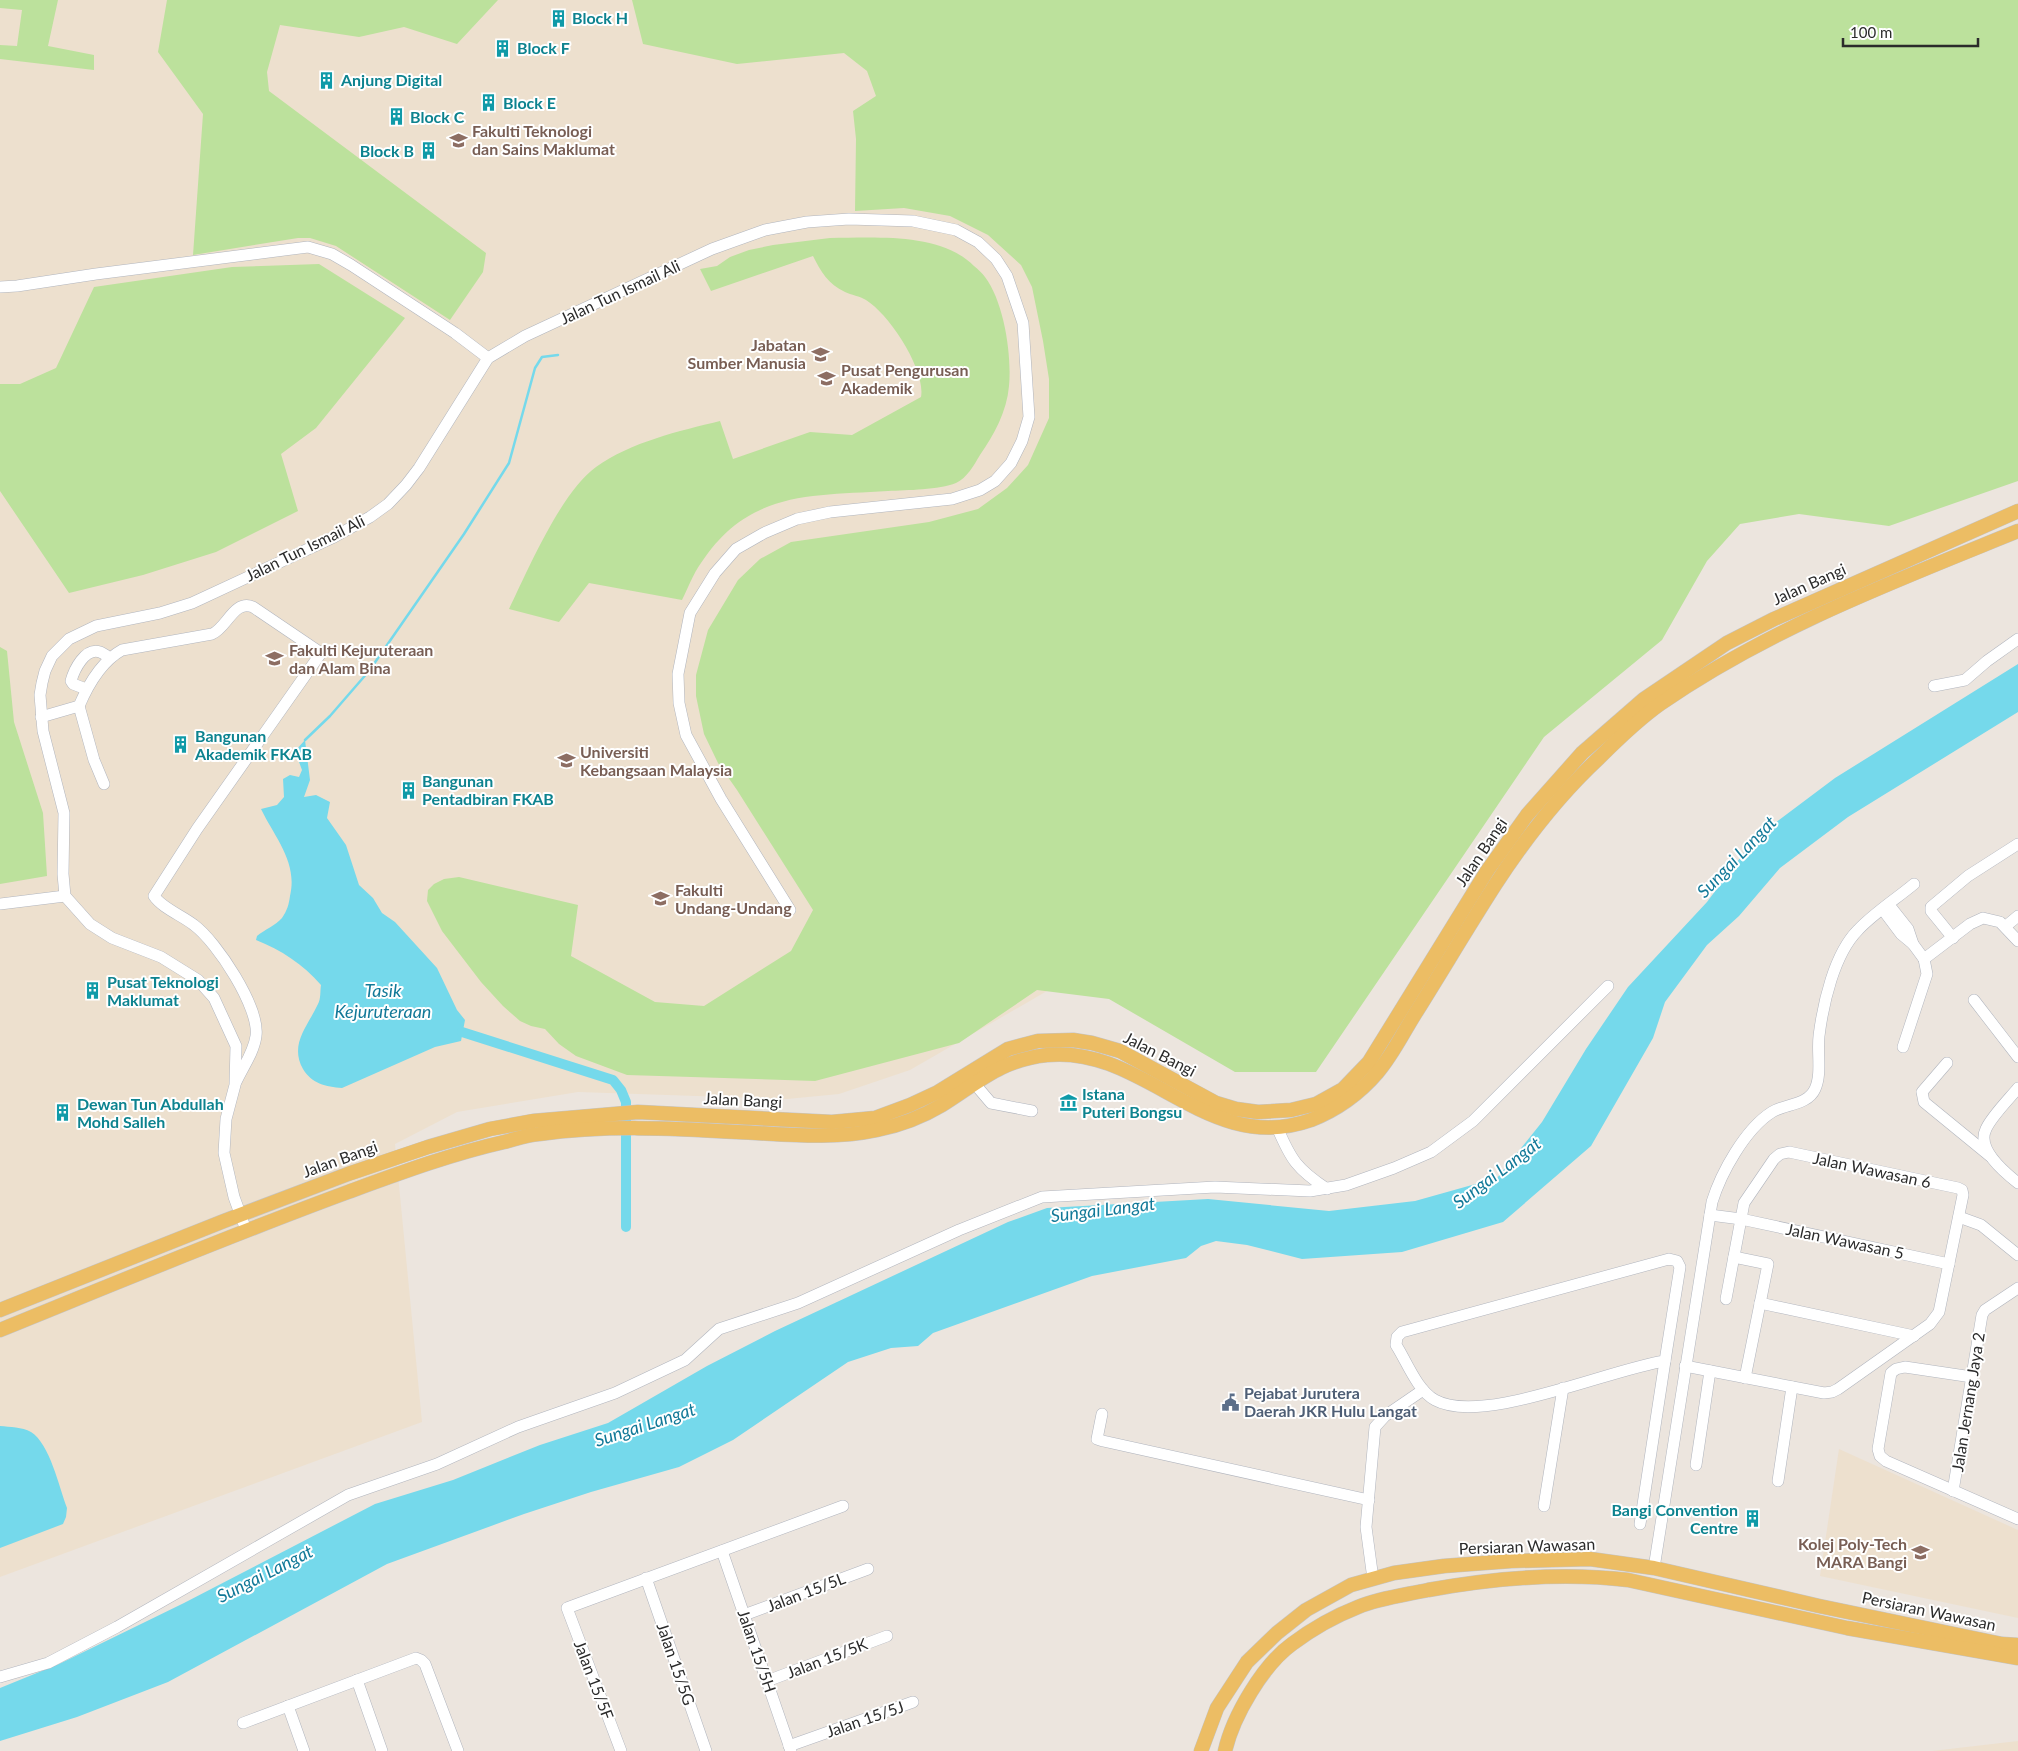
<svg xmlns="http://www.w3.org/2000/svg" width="2018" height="1751" font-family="Lato,sans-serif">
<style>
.education{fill:#ede0ce}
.green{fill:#bce19c}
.water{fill:#75d9eb}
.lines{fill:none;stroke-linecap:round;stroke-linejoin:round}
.stream{stroke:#75d9eb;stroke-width:2.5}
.canal{stroke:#75d9eb;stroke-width:10}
.minor-casing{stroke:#b1b5be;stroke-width:12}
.major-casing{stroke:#c4c4c4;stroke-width:15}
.minor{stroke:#fff;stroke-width:11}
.major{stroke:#ecbd64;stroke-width:14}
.labels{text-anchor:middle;stroke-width:4;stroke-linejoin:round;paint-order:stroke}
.culture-label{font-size:16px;font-weight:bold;fill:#0d838f;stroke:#fff;text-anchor:start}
.education-label{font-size:16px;font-weight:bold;fill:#785e54;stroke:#fff;text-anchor:start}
.street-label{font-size:16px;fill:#2b2b2b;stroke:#fff}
.service-label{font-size:16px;font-weight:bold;fill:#4e5e75;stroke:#fff;text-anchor:start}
.water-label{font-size:18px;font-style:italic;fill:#127998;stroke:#fff}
</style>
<rect width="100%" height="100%" fill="#ece5de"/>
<g class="education">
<path d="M 0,0 L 1104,0 L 1047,991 L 910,1070 L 839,1094 L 787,1099 L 578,1092 L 457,1112 L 395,1144 L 422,1422 L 0,1577 Z"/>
<path d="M 1839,1449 L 2018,1530 L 2018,1618 L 1820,1576 Z"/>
<path d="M 2018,1741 L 2018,1751 L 1932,1751 Z"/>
</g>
<g class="green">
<path d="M 0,0 L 58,0 L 48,46 L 94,55 L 94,70 L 0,59 L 0,45 L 17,46 L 22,10 L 0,8 Z"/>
<path d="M 167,0 L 498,0 L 457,44 L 404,27 L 359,37 L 280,25 L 267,72 L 269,91 L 486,253 L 483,272 L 450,320 L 336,246 L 310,238 L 298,238 L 193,255 L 203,114 L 158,52 Z"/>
<path d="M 632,0 L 2018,0 L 2018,481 L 1889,526 L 1799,514 L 1740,524 L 1707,561 L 1662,640 L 1544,737 L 1316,1072 L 1235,1072 L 1109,999 L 1037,990 L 959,1043 L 815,1081 L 627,1075 L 576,1056 L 559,1044 L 545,1029 L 531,1026 L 520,1021 L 503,1006 L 481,982 L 442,931 L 427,901 L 428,890 L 434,884 L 444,879 L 459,877 L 578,905 L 571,956 L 655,1002 L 704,1006 L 791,951 L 813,910 L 737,790 L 718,763 L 704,734 L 696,696 L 696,675 L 708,630 L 738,580 L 760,559 L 791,542 L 929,522 L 978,509 L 1007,488 L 1028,465 L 1049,418 L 1049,379 L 1043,341 L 1032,287 L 1021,265 L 988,235 L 950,216 L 904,208 L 855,211 L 856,139 L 853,111 L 876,96 L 867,71 L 844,53 L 737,64 L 643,44 Z"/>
<path d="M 830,238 C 875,238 940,232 974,266 C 978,269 982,273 985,277 C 1004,302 1012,355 1009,386 C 1007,411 994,435 980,455 C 974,465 967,478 956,483 C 939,490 907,490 888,491 C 811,496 749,490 701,563 C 693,574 688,588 682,600 L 589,583 L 559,622 L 509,609 C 528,570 561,492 596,467 C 631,442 679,431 720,421 L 733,459 L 810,432 L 852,435 L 921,397 C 926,370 889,314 866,300 C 860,296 851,295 845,292 C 828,284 821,272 813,256 L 711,291 L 700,269 L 717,266 L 730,257 L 749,250 L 773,245 Z"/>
<path d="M 319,264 L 405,318 L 316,428 L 281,454 L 298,511 L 216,552 L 143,575 L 69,593 L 0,491 L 0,384 L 20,384 L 56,368 L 94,287 L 232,267 Z"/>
<path d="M 0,647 L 7,651 L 14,722 L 43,813 L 47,876 L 0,884 Z"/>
</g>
<g class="water">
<path d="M 2018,664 L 2018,712 L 1848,817 L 1780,868 L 1739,916 L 1707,945 L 1665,1002 L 1653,1038 L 1591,1146 L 1503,1222 L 1402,1252 L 1302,1259 L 1247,1245 L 1216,1241 L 1201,1246 L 1186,1258 L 1092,1276 L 933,1333 L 918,1346 L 891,1348 L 848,1362 L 733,1440 L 679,1467 L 591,1492 L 524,1514 L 387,1564 L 168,1682 L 77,1717 L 0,1741 L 0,1688 L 59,1664 L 184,1603 L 375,1504 L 453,1480 L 540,1445 L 608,1423 L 707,1366 L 775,1331 L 1008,1222 L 1047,1208 L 1208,1199 L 1329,1211 L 1415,1201 L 1497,1178 L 1542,1122 L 1586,1049 L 1628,987 L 1707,902 L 1755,838 L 1835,778 Z"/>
<path d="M 305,740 L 310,780 L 304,797 L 316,795 L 330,802 L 327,818 L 346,845 L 359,885 L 373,898 L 382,913 L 395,922 L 437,968 L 457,1010 L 465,1020 L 461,1041 L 435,1047 L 342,1088 C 326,1087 311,1083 303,1069 C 289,1044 308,1026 318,1004 C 321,999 320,991 321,985 C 303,964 281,950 256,940 L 257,936 C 264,930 276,925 282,918 C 287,911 289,904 290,896 C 298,862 275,838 261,809 L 277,805 L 284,797 L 283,779 L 290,775 L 299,777 L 302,770 L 295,751 Z"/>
<path d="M 0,1426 C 10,1427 22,1427 31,1432 C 50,1444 59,1487 67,1508 L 66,1517 L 63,1524 L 0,1548 Z"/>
</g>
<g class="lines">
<path class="stream" d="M 305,740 L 330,716 L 369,671 L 464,534 L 509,463 L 535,368 L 542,357 L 558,355"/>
<path class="canal" d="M 462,1032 L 613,1080 L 621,1090 L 626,1102 L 626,1227"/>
<defs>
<g id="minor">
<path d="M 0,287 L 17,286 L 96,274 L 308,247 L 332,254 L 351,265 L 455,333 L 488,358"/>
<path d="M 1934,686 L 1965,680 L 1987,661 L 2018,639"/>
<path d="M 86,689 L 73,684 L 71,681 C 74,670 85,647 100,652 C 103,653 107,656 110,658"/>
<path d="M 79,706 L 94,760 L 104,784"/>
<path d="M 41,717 L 79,706 C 88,685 102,661 122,650 L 212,634 C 227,628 234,599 253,607 L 321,653 L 197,829 L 154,896 C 162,908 183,916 194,925 C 217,942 260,1008 256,1036 C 254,1052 243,1067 236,1082"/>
<path d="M 0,904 L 65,896"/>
<path d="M 1889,905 L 1908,929 L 1913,944 L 1924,959 L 1927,974 L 1903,1047"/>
<path d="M 1883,910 L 1901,934 L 1913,944"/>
<path d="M 2006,926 L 2018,916"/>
<path d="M 1953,938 L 1931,911 L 1931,907 L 1968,876 L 2018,844"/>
<path d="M 1924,959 L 1970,924 L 1983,918 L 2000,922 L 2018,941"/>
<path d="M 1974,1000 L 2018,1057"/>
<path d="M 1947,1063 L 1922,1092 L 1924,1102 L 1990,1156"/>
<path d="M 974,1083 L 991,1103 L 1032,1111"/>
<path d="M 2018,1088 C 2009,1099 1991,1117 1986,1129 C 1976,1149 2004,1172 2018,1183"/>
<path d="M 1277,1127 C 1291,1160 1297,1169 1327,1189"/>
<path d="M 1710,1215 L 1741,1219 L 1949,1264"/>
<path d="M 1959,1217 L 1981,1225 L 2018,1255"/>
<path d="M 246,1230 L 234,1197 L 224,1153 L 226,1119 L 235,1085 L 236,1046 L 214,998 L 198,980 L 161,957 L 112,938 L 90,924 L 65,896 L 63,874 L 64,813 L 43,731 L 40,695 L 42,683 L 45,671 L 52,656 L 69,639 L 96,626 L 160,613 L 192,603 L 334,537 L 370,517 L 388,504 L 406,485 L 419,468 L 488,358 L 525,336 L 712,249 L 765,230 L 807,222 L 849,219 L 913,221 L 956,230 L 978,242 L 996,259 L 1007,276 L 1023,323 L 1029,417 L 1022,441 L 1011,463 L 995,481 L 980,490 L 952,499 L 830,512 L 797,519 L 764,533 L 736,549 L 715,573 L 690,613 L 678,674 L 679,703 L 686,735 L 721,799 L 790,910"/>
<path d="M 1734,1257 L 1768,1264 L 1745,1378"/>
<path d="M 1669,1259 L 1677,1261 L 1680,1267 L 1665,1361 C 1610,1369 1482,1426 1435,1400 C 1417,1390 1407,1362 1396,1345 L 1397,1337 L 1402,1332 Z"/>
<path d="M 1760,1303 L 1914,1336"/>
<path d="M 1685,1366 L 1824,1393 L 1832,1392 L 1838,1389 L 1930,1324 L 1939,1312 L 1963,1195 L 1962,1190 L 1958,1188 L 1789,1152 L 1780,1154 L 1774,1159 L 1744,1203 L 1726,1299"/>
<path d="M 1972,1377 L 1905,1367 L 1896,1369 L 1891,1373 L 1878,1449 L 1880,1456 L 1886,1461 L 2018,1519"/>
<path d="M 1102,1414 L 1097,1439 L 1103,1441 L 1369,1500"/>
<path d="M 1696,1465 L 1710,1371"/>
<path d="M 1778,1481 L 1792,1387"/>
<path d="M 1953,1491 L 1982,1315 L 1985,1310 L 2018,1288"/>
<path d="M 1544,1506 L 1563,1388"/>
<path d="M 1640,1524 L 1665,1361"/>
<path d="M 722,1551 L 791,1751"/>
<path d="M 1654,1568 L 1712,1202 C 1721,1173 1745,1129 1772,1112 C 1785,1104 1808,1105 1815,1089 C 1822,1074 1817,1053 1819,1036 C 1823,1004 1834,954 1858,930 C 1874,913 1896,899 1914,884"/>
<path d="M 646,1578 L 706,1751"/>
<path d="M 1373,1579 L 1366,1527 L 1375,1427 L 1385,1416 L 1423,1390"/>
<path d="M 744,1615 L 868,1569"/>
<path d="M 0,1677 L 48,1663 L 117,1627 L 348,1495 L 437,1464 L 518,1427 L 615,1393 L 685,1360 L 719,1329 L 798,1303 L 959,1230 L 1042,1197 L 1215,1187 L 1310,1191 L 1346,1185 L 1394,1168 L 1431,1152 L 1473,1121 L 1608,986"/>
<path d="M 357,1680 L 382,1751"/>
<path d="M 767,1681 L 887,1636"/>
<path d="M 288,1706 L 304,1751"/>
<path d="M 243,1723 L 416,1658 L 421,1660 L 425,1664 L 458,1751"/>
<path d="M 789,1746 L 913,1702"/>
<path d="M 621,1751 L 567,1608 L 843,1506"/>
</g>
<g id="major">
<path d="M 0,1310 L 224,1221 L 348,1174 L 428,1147 L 490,1129 L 533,1121 L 638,1112 L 832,1122 L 875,1118 L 910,1105 L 938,1092 L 1008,1049 L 1038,1041 L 1073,1040 L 1092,1043 L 1120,1051 L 1216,1103 L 1236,1109 L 1258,1112 L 1291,1110 L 1316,1104 L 1343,1089 L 1369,1062 L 1487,871 L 1527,815 L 1582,753 L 1644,699 L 1727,643 L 1774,619 L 2018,511"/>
<path d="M 0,1330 C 116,1283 231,1235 348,1192 C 400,1173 451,1154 504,1142 C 516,1139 527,1135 539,1134 C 605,1125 671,1128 737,1132 C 784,1134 831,1140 877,1130 C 901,1125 922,1117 942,1105 C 979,1082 1000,1060 1047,1055 C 1145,1045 1207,1157 1311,1120 C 1336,1110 1359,1094 1377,1073 C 1392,1056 1403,1033 1415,1014 C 1442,971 1468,927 1495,885 C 1525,839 1559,795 1599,758 C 1618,739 1639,719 1660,704 C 1770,628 1895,581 2018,531"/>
<path d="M 1201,1751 L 1217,1708 L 1247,1662 L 1277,1633 L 1306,1610 L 1351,1585 L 1394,1573 L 1444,1566 L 1511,1561 L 1590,1559 L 1654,1568 L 1819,1606 L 2002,1644 L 2018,1645"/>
<path d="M 1225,1751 C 1233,1716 1263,1665 1292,1644 C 1312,1629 1335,1616 1358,1607 C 1380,1598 1405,1595 1428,1590 C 1494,1578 1561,1572 1628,1580 L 1847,1628 L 2018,1658"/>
</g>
</defs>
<use href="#minor" class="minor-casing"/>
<use href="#major" class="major-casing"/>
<use href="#minor" class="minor"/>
<use href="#major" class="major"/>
</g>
<defs>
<symbol id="building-bare" viewBox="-9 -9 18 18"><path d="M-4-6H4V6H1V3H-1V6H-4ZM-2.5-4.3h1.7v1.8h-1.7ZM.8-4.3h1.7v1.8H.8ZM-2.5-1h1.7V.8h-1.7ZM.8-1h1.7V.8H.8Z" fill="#0f9aa8" stroke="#fff" stroke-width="2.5" paint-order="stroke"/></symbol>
<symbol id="university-bare" viewBox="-9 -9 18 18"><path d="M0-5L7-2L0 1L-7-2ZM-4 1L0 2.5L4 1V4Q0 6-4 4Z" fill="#8d6e63" stroke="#fff" stroke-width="2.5" paint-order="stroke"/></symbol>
<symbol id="museum-bare" viewBox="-9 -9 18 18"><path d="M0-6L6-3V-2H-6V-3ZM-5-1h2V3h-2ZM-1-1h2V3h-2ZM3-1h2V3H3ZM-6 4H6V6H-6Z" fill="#0f9aa8" stroke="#fff" stroke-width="2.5" paint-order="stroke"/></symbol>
<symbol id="civic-bare" viewBox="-9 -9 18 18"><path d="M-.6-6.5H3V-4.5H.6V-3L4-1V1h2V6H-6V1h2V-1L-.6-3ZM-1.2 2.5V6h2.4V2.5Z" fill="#5c6f8a" stroke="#fff" stroke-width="2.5" paint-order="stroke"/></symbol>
</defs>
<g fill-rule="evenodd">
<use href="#building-bare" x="546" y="6" width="25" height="25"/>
<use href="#building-bare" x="490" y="36" width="25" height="25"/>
<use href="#building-bare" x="314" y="68" width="25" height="25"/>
<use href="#building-bare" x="476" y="90" width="25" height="25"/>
<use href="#building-bare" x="384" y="104" width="25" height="25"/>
<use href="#university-bare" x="446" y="128" width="25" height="25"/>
<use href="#building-bare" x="416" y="138" width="25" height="25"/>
<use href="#university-bare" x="808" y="342" width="25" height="25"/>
<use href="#university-bare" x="814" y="366" width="25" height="25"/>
<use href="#university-bare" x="262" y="646" width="25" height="25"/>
<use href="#building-bare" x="168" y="732" width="25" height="25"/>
<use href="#university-bare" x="554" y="748" width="25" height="25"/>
<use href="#building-bare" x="396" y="778" width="25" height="25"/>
<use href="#university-bare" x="648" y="886" width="25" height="25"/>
<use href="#building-bare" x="80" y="978" width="25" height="25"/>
<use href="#museum-bare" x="1056" y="1090" width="25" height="25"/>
<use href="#building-bare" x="50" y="1100" width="25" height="25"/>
<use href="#civic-bare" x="1218" y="1390" width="25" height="25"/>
<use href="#building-bare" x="1740" y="1506" width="25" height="25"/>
<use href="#university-bare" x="1908" y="1540" width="25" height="25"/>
</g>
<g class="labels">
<g class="culture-label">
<text x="572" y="24">Block H</text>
<text x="517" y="54">Block F</text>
<text x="341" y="86">Anjung Digital</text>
<text x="503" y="109">Block E</text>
<text x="410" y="123">Block C</text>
<text x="414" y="157" text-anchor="end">Block B</text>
<text x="195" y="742">Bangunan<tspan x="195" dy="18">Akademik FKAB</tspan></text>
<text x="422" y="787">Bangunan<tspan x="422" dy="18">Pentadbiran FKAB</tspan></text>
<text x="107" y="988">Pusat Teknologi<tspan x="107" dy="18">Maklumat</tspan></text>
<text x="1082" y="1100">Istana<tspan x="1082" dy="18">Puteri Bongsu</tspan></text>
<text x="77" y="1110">Dewan Tun Abdullah<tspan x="77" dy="18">Mohd Salleh</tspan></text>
<text x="1738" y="1516" text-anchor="end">Bangi Convention<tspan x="1738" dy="18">Centre</tspan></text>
</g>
<g class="education-label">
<text x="472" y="137">Fakulti Teknologi<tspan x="472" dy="18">dan Sains Maklumat</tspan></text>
<text x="806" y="351" text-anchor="end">Jabatan<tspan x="806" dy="18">Sumber Manusia</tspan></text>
<text x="841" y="376">Pusat Pengurusan<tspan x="841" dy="18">Akademik</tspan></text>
<text x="289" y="656">Fakulti Kejuruteraan<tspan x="289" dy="18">dan Alam Bina</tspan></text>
<text x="580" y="758">Universiti<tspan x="580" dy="18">Kebangsaan Malaysia</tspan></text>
<text x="675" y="896">Fakulti<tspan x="675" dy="18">Undang-Undang</tspan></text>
<text x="1907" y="1550" text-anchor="end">Kolej Poly-Tech<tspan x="1907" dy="18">MARA Bangi</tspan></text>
</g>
<g class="street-label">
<text transform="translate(620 292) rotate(-25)" y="6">Jalan Tun Ismail Ali</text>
<text transform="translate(305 548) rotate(-26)" y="6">Jalan Tun Ismail Ali</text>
<text transform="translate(1809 584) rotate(-24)" y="6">Jalan Bangi</text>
<text transform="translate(1481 852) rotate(-56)" y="6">Jalan Bangi</text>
<text transform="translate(1160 1054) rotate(27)" y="6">Jalan Bangi</text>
<text transform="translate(743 1100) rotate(3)" y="6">Jalan Bangi</text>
<text transform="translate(340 1159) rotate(-20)" y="6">Jalan Bangi</text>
<text transform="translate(1872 1170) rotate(12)" y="6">Jalan Wawasan 6</text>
<text transform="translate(1845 1241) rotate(12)" y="6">Jalan Wawasan 5</text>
<text transform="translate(1968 1402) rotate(-81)" y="6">Jalan Jernang Jaya 2</text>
<text transform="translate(1527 1546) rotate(-2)" y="6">Persiaran Wawasan</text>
<text transform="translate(806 1592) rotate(-21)" y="6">Jalan 15/5L</text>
<text transform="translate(1929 1611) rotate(12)" y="6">Persiaran Wawasan</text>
<text transform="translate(757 1651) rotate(71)" y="6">Jalan 15/5H</text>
<text transform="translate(827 1658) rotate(-21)" y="6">Jalan 15/5K</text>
<text transform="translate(676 1664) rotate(71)" y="6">Jalan 15/5G</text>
<text transform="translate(594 1680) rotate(69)" y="6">Jalan 15/5F</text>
<text transform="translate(865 1719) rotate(-19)" y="6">Jalan 15/5J</text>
</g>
<g class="service-label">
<text x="1244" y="1399">Pejabat Jurutera<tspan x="1244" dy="18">Daerah JKR Hulu Langat</tspan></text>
</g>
<g class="water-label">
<text transform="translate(1737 857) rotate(-46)" y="6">Sungai Langat</text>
<text x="383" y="997">Tasik<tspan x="383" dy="21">Kejuruteraan</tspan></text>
<text transform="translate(1497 1173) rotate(-37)" y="6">Sungai Langat</text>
<text transform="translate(1103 1210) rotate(-7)" y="6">Sungai Langat</text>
<text transform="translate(645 1425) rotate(-18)" y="6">Sungai Langat</text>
<text transform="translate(265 1574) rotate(-27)" y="6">Sungai Langat</text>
</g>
</g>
<path d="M1843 38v8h135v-8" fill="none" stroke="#2b2b2b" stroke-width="2.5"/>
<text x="1850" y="38" font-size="15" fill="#2b2b2b" stroke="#ffffff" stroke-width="4" paint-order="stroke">100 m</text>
</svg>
